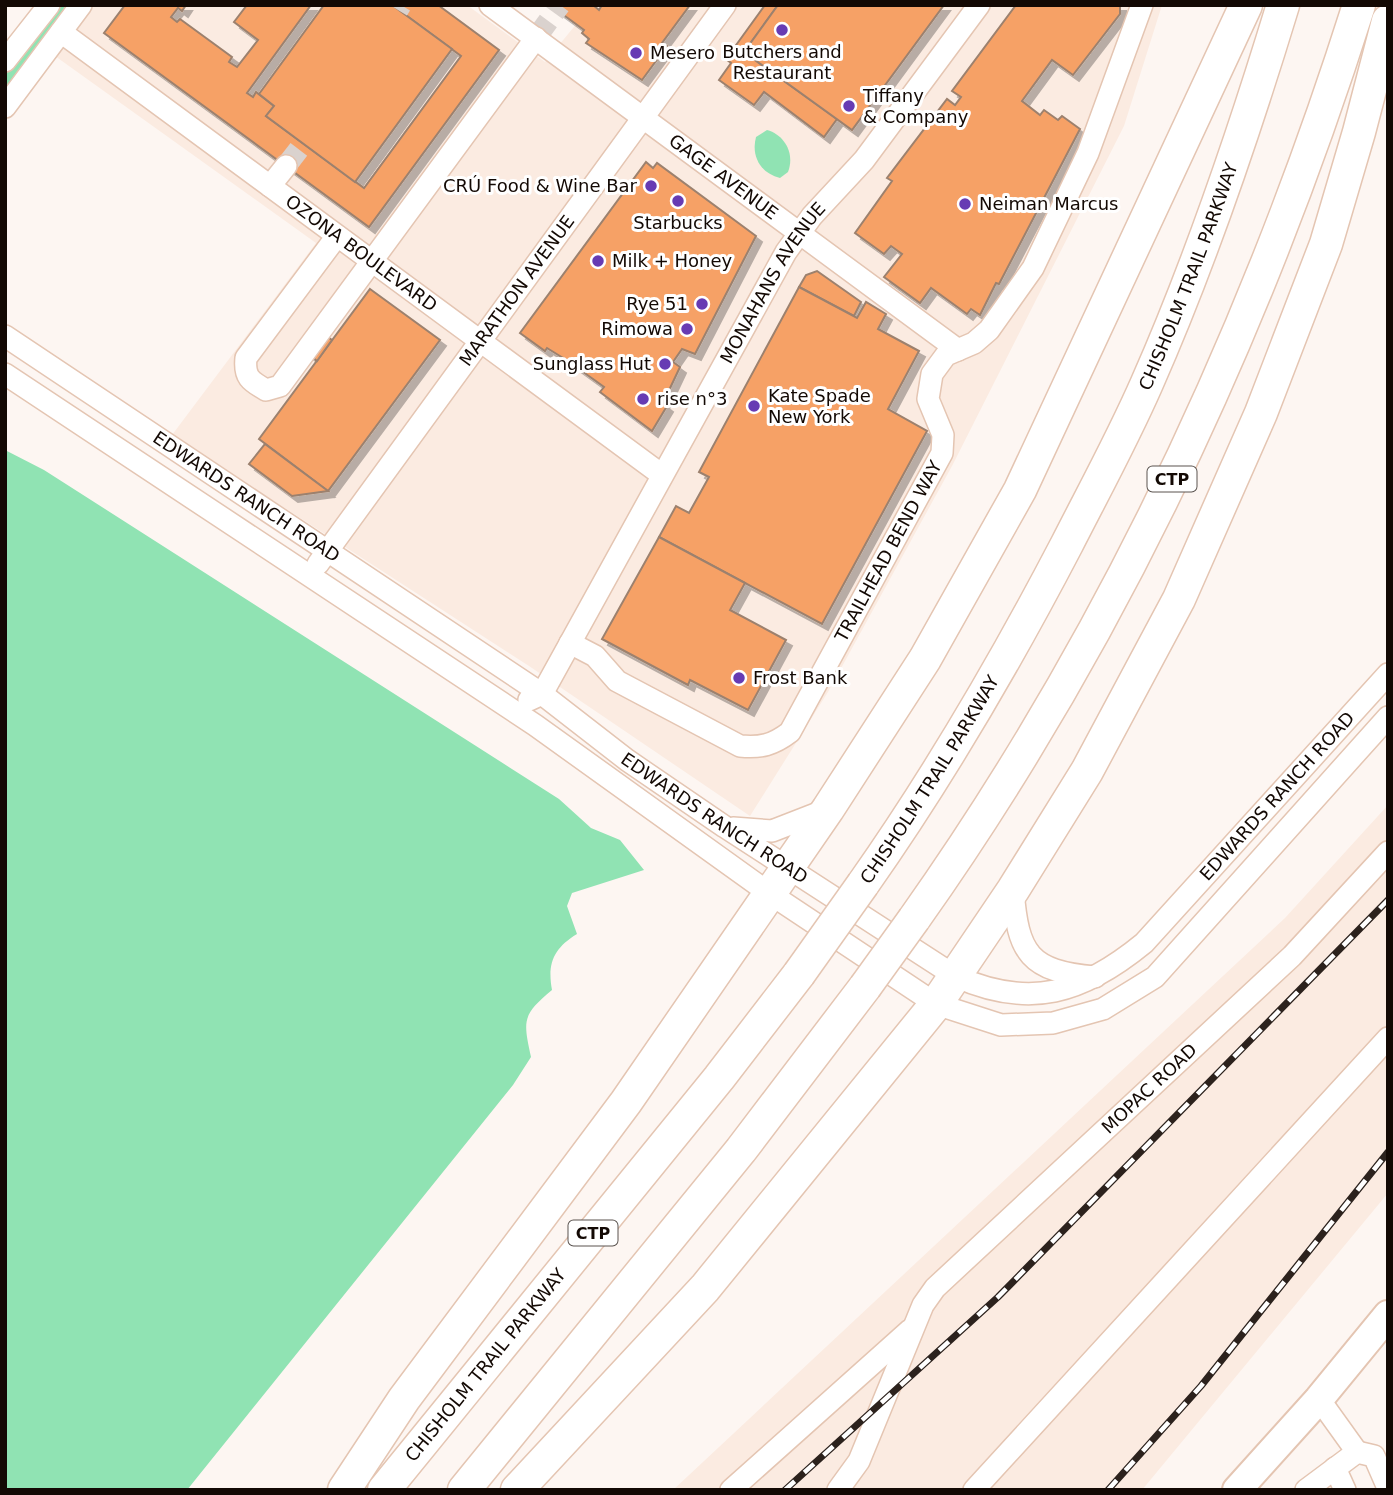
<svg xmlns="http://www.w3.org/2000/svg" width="1393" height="1495" font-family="'DejaVu Sans',sans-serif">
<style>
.built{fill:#fbebe1}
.green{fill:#90e3b3}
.building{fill:#f6a166;stroke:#9c816e;stroke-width:2;filter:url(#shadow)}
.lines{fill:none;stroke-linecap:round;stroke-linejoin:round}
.minor-tunnel{stroke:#dad2ce;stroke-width:21;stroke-dasharray:21 10;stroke-linecap:butt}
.minor-casing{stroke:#e4c5b2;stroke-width:24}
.major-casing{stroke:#e4c5b2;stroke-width:32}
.highway-casing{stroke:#e4c5b2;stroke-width:35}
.minor{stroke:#fff;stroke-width:21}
.major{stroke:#fff;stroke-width:28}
.highway{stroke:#fff;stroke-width:32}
.rail-casing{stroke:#2c221d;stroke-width:7}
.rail{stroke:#fff;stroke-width:4.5;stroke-dasharray:13;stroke-linecap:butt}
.highway-bridge-casing{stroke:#e4c5b2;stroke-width:35;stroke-linecap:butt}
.highway-bridge{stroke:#fff;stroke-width:32}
.poi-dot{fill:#673bb3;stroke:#fff;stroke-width:2.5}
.labels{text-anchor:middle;stroke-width:6;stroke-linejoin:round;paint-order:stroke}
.shield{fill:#fff;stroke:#5a534f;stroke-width:2}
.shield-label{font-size:16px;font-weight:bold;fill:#130904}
.poi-label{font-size:18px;fill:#130904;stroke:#fff;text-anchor:start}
.street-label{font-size:18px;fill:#130904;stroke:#fff}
</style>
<defs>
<filter id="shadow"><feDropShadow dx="6" dy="6" stdDeviation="0" flood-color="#0004"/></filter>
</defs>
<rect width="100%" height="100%" fill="#fdf6f2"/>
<g class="built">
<path d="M 93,5 L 467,5 L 545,62 L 592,5 L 1162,5 L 1124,126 L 952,466 L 828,692 L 750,816 L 529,666 L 172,435 L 316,243 L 55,56 Z"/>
<path d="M 1388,805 L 1388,1193 L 1142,1490 L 673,1490 L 1285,918 Z"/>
</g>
<g class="green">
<path d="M 55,5 L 74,5 L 5,98 L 5,73 Z"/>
<path d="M 767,130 C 785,135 795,154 788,172 L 780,178 C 760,173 751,156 756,137 Z"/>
<path d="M 5,450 L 44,470 L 559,799 L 591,828 L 620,840 L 644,870 L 572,893 L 567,906 L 577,934 C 554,948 547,963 552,990 C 522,1015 523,1020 531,1057 L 513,1085 L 187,1490 L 5,1490 Z"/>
</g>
<g class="building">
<path d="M 125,5 L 186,5 L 182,11 L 178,8 L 171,17 L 177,22 L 180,19 L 232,57 L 229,62 L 237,67 L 258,40 L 234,22 L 247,5 L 311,5 L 247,93 L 253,97 L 256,92 L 274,106 L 266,116 L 364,188 L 461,56 L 392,5 L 438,5 L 499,50 L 369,227 L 104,33 Z"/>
<path d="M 324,5 L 392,5 L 452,49 L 355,182 L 266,116 L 274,106 L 259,94 Z"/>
<path d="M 550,5 L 593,5 L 599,10 L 602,5 L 690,5 L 662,43 L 667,46 L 642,80 L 586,43 L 589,39 L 582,33 L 584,30 Z"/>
<path d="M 765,5 L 778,5 L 744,52 L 837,119 L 824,137 L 764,92 L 754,105 L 719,80 L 731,63 L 726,59 Z"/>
<path d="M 778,5 L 944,5 L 852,130 L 744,52 Z"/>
<path d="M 1016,5 L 1120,5 L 1120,14 L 1073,75 L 1052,60 L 1022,101 L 1040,115 L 1044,110 L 1058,120 L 1062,116 L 1080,129 L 999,284 L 996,283 L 980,315 L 971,309 L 967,314 L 931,288 L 920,303 L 884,277 L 902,254 L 891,246 L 884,254 L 855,233 L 892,181 L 887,178 L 947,99 L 955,105 L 961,97 L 952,91 Z"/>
<path d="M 646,162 L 653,168 L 657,163 L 756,236 L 695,354 L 682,349 L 673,362 L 680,367 L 663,403 L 667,406 L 652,431 L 600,392 L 604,387 L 568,361 L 547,348 L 545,351 L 520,333 Z"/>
<path d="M 817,271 L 861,302 L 854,316 L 799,287 L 806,275 Z"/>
<path d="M 799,287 L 857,318 L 866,302 L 886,314 L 878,329 L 919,351 L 888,409 L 927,431 L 822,624 L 659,537 L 676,506 L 689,513 L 709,477 L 699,472 Z"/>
<path d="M 370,289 L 440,340 L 328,491 L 259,439 Z"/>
<path d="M 322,333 L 332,340 L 317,361 L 307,353 Z"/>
<path d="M 265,444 L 328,491 L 292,496 L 249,464 Z"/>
<path d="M 659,537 L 745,583 L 730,610 L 786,640 L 748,710 L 690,680 L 688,685 L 602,639 Z"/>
</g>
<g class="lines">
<g class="minor-tunnel">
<path d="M 398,10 L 401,5"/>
<path d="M 536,38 L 560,5"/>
<path d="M 286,166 L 303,144"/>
</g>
<defs>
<g id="minor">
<path id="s1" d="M 490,5 L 958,350"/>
<path id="s2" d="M 61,32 L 662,475"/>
<path d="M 5,61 L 49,5"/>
<path d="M 5,107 L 81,5"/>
<path d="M 270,186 L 286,166"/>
<path d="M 337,236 L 246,358 C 244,377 250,381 266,390 L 280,386 L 536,38"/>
<path id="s3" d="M 5,336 L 542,694 L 627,760 L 725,827 L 955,976 C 1030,1010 1083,993 1144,943 L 1388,674"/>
<path d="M 5,374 L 535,725 L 769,893 L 936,1004 L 1001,1025 L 1053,1023 L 1103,1009 L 1155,977 L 1388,717"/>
<path id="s4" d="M 318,564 L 725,5"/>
<path id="s5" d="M 570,643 L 595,656 L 617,681 L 740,746 C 761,748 773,745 790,732 L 942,453 L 943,435 L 928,399 L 932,374 L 946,355 L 974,343 L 989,330 L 1033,268 L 1088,153 L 1142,5"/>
<path id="s6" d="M 529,700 L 542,694 L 786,252 L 812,216 L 864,160 L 979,5"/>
<path d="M 733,828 L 772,831 L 826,810"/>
<path d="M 1013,890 C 1018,954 1029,971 1095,977"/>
<path d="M 1357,1452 L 1374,1456 L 1388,1488"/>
<path d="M 1335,1468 L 1345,1490"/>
<path d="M 731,1490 L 910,1330"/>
<path id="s7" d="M 838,1490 L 859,1461 L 923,1305 L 935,1288 L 1292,956 L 1388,852"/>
<path d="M 974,1490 L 1388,1038"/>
<path d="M 1306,1490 L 1357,1452 L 1319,1399"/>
</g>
<path id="major" d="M 1237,1490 L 1319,1399 L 1388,1315"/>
<g id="highway">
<path id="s8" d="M 863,884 C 939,776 1006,661 1067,544 C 1094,491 1123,438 1147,383 C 1201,261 1244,133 1283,5"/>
<path d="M 914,919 C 1111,641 1256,330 1359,5"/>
<path d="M 344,1490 L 404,1399 L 626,1102 L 828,809 L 925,659 L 1020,490 L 1246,5"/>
<path id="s9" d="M 384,1490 L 719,1078 L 799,974"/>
<path d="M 464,1490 L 741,1150 L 865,987"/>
<path d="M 517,1490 L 705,1288 L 936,1004 L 1013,890 L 1087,771 L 1179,599 L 1261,413 L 1326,244 L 1359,132 L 1388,21"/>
</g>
</defs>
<use href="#minor" class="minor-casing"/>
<use href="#major" class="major-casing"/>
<use href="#highway" class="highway-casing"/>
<use href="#minor" class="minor"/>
<use href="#major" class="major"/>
<use href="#highway" class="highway"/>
<defs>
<g id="rail">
<path d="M 785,1490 L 998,1297 L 1388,900"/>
<path d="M 1108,1490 L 1201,1386 L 1388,1152"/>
</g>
</defs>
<use href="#rail" class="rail-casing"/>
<use href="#rail" class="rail"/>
<defs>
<g id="highway-bridge">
<path d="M 799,974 L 863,884"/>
<path d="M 865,987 L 914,919"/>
</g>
</defs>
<use href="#highway-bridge" class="highway-bridge-casing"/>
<use href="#highway-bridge" class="highway-bridge"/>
</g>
<g class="poi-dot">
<circle cx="782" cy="30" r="7"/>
<circle cx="636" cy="53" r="7"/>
<circle cx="849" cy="106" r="7"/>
<circle cx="651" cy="186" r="7"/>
<circle cx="678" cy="201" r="7"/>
<circle cx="965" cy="204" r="7"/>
<circle cx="598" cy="261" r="7"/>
<circle cx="702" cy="304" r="7"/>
<circle cx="687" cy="329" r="7"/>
<circle cx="665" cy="364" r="7"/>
<circle cx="643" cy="399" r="7"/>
<circle cx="754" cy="406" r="7"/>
<circle cx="739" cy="678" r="7"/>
</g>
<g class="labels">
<g class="shield">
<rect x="1147.5" y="466.5" width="49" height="25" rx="5"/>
<rect x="568.5" y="1220.5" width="49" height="25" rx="5"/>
</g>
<g class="shield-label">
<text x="1172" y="485">CTP</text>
<text x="593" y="1239">CTP</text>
</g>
<g class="poi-label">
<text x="782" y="58" text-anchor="middle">Butchers and<tspan x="782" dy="21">Restaurant</tspan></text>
<text x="650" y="59">Mesero</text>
<text x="863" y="102">Tiffany<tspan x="863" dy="21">&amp; Company</tspan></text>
<text x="637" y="192" text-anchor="end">CRÚ Food &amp; Wine Bar</text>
<text x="979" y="210">Neiman Marcus</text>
<text x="678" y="229" text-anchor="middle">Starbucks</text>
<text x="612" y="267">Milk + Honey</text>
<text x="688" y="310" text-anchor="end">Rye 51</text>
<text x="673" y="335" text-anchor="end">Rimowa</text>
<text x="651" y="370" text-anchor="end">Sunglass Hut</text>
<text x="768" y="402">Kate Spade<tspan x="768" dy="21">New York</tspan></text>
<text x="657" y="405">rise n°3</text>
<text x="753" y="684">Frost Bank</text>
</g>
<g class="street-label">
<text dy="6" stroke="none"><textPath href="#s1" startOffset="290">GAGE AVENUE</textPath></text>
<text dy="6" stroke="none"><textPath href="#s2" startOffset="373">OZONA BOULEVARD</textPath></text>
<text dy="6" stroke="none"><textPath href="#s8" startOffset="691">CHISHOLM TRAIL PARKWAY</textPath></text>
<text dy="6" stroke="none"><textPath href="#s6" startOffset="486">MONAHANS AVENUE</textPath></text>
<text dy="6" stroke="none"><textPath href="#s4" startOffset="338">MARATHON AVENUE</textPath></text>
<text dy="6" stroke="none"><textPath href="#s3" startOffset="290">EDWARDS RANCH ROAD</textPath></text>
<text dy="6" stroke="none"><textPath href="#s5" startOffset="460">TRAILHEAD BEND WAY</textPath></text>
<text dy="6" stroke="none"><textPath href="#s8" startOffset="124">CHISHOLM TRAIL PARKWAY</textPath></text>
<text dy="6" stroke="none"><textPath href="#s3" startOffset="1549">EDWARDS RANCH ROAD</textPath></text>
<text dy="6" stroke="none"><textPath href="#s3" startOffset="858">EDWARDS RANCH ROAD</textPath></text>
<text dy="6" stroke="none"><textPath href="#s7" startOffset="518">MOPAC ROAD</textPath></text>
<text dy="6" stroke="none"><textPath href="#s9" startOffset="161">CHISHOLM TRAIL PARKWAY</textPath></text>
</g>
</g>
<rect width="1393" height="1495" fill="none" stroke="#130904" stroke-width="14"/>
</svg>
